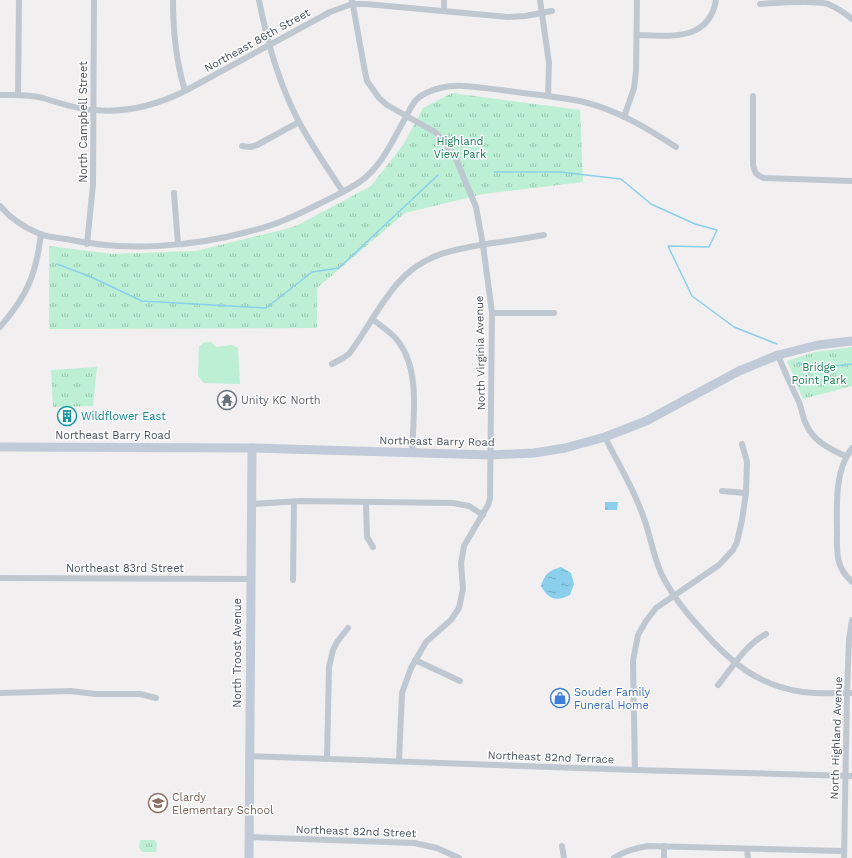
<svg xmlns="http://www.w3.org/2000/svg" width="852" height="858" font-family="'Work Sans',sans-serif">
<style>
.grass{fill:url(#grass-tufts)}
.pitch{fill:#bdefd5}
.water{fill:url(#water-ripples)}
.lines{fill:none;stroke-linecap:round;stroke-linejoin:round}
.stream{stroke:#8acfec;stroke-width:1.5}
.street{stroke:#bfc8d1;stroke-width:6}
.secondary{stroke:#c1cad8;stroke-width:9}
.labels{text-anchor:middle;stroke-width:3;stroke-linejoin:round;paint-order:stroke}
.street-label{font-size:11px;fill:#47505c;stroke:#fff}
.park-label{font-size:11px;fill:#167f54;stroke:#fff}
.worship-label{font-size:11px;fill:#5b616d;stroke:#fff;text-anchor:start}
.culture-label{font-size:11px;fill:#0d838f;stroke:#fff;text-anchor:start}
.shop-label{font-size:11px;fill:#366cbe;stroke:#fff;text-anchor:start}
.education-label{font-size:11px;fill:#785e54;stroke:#fff;text-anchor:start}
</style>
<defs>
<pattern id="grass-tufts" width="24" height="20" patternUnits="userSpaceOnUse"><rect width="24" height="20" fill="#bdefd5"/><path d="M3 7l-1-3M5 7V3M7 7l1-3M15 17l-1-3M17 17v-4M19 17l1-3" fill="none" stroke="#9bc4b0"/></pattern>
<pattern id="water-ripples" width="26" height="14" patternUnits="userSpaceOnUse"><rect width="26" height="14" fill="#8acfec"/><path d="M2 4q2-2 4 0t4 0M15 11q2-2 4 0t4 0" fill="none" stroke="#73aac2"/></pattern>
</defs>
<rect width="100%" height="100%" fill="#f1efef"/>
<g class="grass">
<path d="M 452,93 L 580,110 L 583,182 L 483,194 L 405,213 L 317,288 L 317,328 L 49,329 L 49,246 L 113,254 L 196,251 L 286,229 L 298,225 L 371,186 L 403,145 L 423,108 Z"/>
<path d="M 852,347 L 852,386 L 803,399 L 787,361 L 815,352 Z"/>
<path d="M 97,367 L 93,406 L 53,407 L 51,370 Z"/>
<path d="M 140,840 L 155,840 L 157,844 L 156,852 L 142,852 L 139,848 Z"/>
</g>
<path class="pitch" d="M 205,342 L 211,342 L 216,347 L 232,345 L 238,348 L 240,384 L 204,383 L 198,376 L 199,346 Z"/>
<g class="water">
<path d="M 605,502 L 618,502 L 617,510 L 605,510 Z"/>
<path d="M 561,567 L 571,573 L 574,584 L 570,595 C 556,602 548,599 541,586 C 545,573 549,571 561,567 Z"/>
</g>
<g class="lines">
<g class="stream">
<path d="M 494,172 L 560,172 L 621,179 L 651,204 L 695,224 L 717,230 L 709,247 L 668,246 L 692,296 L 734,327 L 777,344"/>
<path d="M 57,264 L 91,277 L 142,301 L 266,308 L 312,272 L 339,268 L 438,175"/>
<path d="M 798,363 L 820,368 L 852,364"/>
</g>
<g class="street">
<path d="M 173,0 C 173,31 176,61 185,91"/>
<path d="M 259,0 C 267,42 279,84 299,122 C 312,146 328,169 343,192"/>
<path d="M 352,0 L 365,72 L 367,81 L 379,98 L 387,105 L 435,132 L 444,141 L 456,159 L 476,207 L 483,245 L 492,313 L 490,498 L 488,505 L 464,546 L 461,563 L 463,589 L 459,608 L 451,620 L 426,642 L 411,668 L 402,693 L 399,761"/>
<path d="M 540,0 L 549,63 L 548,96"/>
<path d="M 760,4 C 777,3 814,0 828,4 C 837,8 845,13 852,19"/>
<path d="M 444,10 L 444,0"/>
<path d="M 637,35 C 669,36 709,42 716,0"/>
<path d="M 0,95 C 14,95 29,94 43,98 C 59,103 76,109 94,110 C 126,113 157,105 185,91 L 330,12 L 352,4 L 366,4 L 508,17 L 525,16 L 552,11"/>
<path d="M 18,95 L 19,0"/>
<path d="M 753,96 L 753,165 C 755,173 756,175 764,178 L 852,181"/>
<path d="M 624,117 L 634,88 L 636,71 L 637,0"/>
<path d="M 242,146 L 250,147 L 257,145 L 299,122"/>
<path d="M 174,193 L 178,244"/>
<path d="M 0,206 C 10,218 25,228 40,234 C 48,237 58,238 66,239 C 126,252 192,247 251,231 C 277,225 301,213 325,201 C 337,195 350,189 361,181 C 381,166 391,144 403,122 C 407,115 411,106 416,100 C 422,94 432,90 440,88 C 459,83 481,88 501,90 C 528,94 557,96 584,102 C 617,110 647,128 676,147"/>
<path d="M 87,244 L 93,185 L 94,0"/>
<path d="M 492,313 L 554,313"/>
<path d="M 372,319 C 381,326 391,332 398,341 C 421,371 413,418 412,453"/>
<path d="M 0,327 C 27,296 36,275 41,234"/>
<path d="M 778,355 C 784,371 791,385 798,400 C 802,408 802,416 806,424 C 813,441 830,449 845,456"/>
<path d="M 332,364 L 343,358 L 349,354 C 366,331 379,305 397,284 C 423,253 456,249 493,243 C 510,241 527,238 544,235"/>
<path d="M 605,437 C 617,462 633,487 642,513 C 651,535 653,559 664,579 C 674,598 688,615 702,630 C 731,663 759,686 803,692 C 819,694 836,693 852,693"/>
<path d="M 852,448 C 834,471 837,506 837,534 C 837,544 836,555 840,565 C 842,571 847,577 852,582"/>
<path d="M 722,491 L 746,493"/>
<path d="M 366,503 L 367,537 L 373,547"/>
<path d="M 252,504 L 301,501 L 453,503 L 469,506 L 483,515"/>
<path d="M 0,578 L 250,579"/>
<path d="M 293,580 L 294,502"/>
<path d="M 415,660 L 460,681"/>
<path d="M 718,685 C 733,667 745,645 766,634"/>
<path d="M 0,693 L 71,691 L 95,694 L 140,694 L 156,698"/>
<path d="M 249,756 L 635,770 L 852,776"/>
<path d="M 327,758 L 329,667 L 333,650 L 337,642 L 348,628"/>
<path d="M 635,770 L 633,661 L 638,635 L 646,621 L 656,608 L 719,565 L 733,550 L 737,542 L 742,520 L 746,493 L 747,462 L 742,444"/>
<path d="M 249,837 L 414,843 L 437,848 L 459,858"/>
<path d="M 562,846 L 564,858"/>
<path d="M 747,849 L 748,858"/>
<path d="M 614,858 C 624,851 636,848 648,846 L 843,851"/>
<path d="M 664,858 L 664,846"/>
<path d="M 844,858 L 847,693 L 849,640 L 852,620"/>
</g>
<g class="secondary">
<path d="M 0,447 L 252,448 L 491,455 L 534,453 L 565,448 L 605,437 L 646,421 L 739,371 L 778,355 L 818,345 L 852,341"/>
<path d="M 249,858 L 252,448"/>
</g>
</g>
<defs>
<symbol id="temple-ring" viewBox="-11 -11 22 22"><circle r="9.5" fill="#fff" stroke="#6b7280" stroke-width="1.5"/><path d="M0-6L5-2H3V0L6.5 2.5H4V6H1.5V3h-3V6H-4V2.5H-6.5L-3 0V-2H-5Z" fill="#6b7280"/></symbol>
<symbol id="building-ring" viewBox="-11 -11 22 22"><circle r="9.5" fill="#fff" stroke="#0f9aa8" stroke-width="1.5"/><path d="M-4-6H4V6H1V3H-1V6H-4ZM-2.5-4.3h1.7v1.8h-1.7ZM.8-4.3h1.7v1.8H.8ZM-2.5-1h1.7V.8h-1.7ZM.8-1h1.7V.8H.8Z" fill="#0f9aa8"/></symbol>
<symbol id="shop-ring" viewBox="-11 -11 22 22"><circle r="9.5" fill="#fff" stroke="#3f7fe0" stroke-width="1.5"/><path d="M-5-2.5h2.3a2.7 3.5 0 0 1 5.4 0H5L5.5 6h-11ZM-1.5-2.5h3a1.5 2.3 0 0 0-3 0Z" fill="#3f7fe0"/></symbol>
<symbol id="school-ring" viewBox="-11 -11 22 22"><circle r="9.5" fill="#fff" stroke="#8d6e63" stroke-width="1.5"/><path d="M0-5L7-2L0 1L-7-2ZM-4 1L0 2.5L4 1V4Q0 6-4 4Z" fill="#8d6e63"/></symbol>
</defs>
<g fill-rule="evenodd">
<use href="#temple-ring" x="216" y="389" width="22" height="22"/>
<use href="#building-ring" x="56" y="405" width="22" height="22"/>
<use href="#shop-ring" x="549" y="687" width="22" height="22"/>
<use href="#school-ring" x="147" y="792" width="22" height="22"/>
</g>
<g class="labels">
<g class="street-label">
<text transform="translate(257 40) rotate(-29)" y="4">Northeast 86th Street</text>
<text transform="translate(83 122) rotate(-90)" y="4">North Campbell Street</text>
<text transform="translate(480 353) rotate(-91)" y="4">North Virginia Avenue</text>
<text x="113" y="439">Northeast Barry Road</text>
<text transform="translate(437 441) rotate(1)" y="4">Northeast Barry Road</text>
<text x="125" y="572">Northeast 83rd Street</text>
<text transform="translate(237 653) rotate(-90)" y="4">North Troost Avenue</text>
<text transform="translate(836 738) rotate(-88)" y="4">North Highland Avenue</text>
<text transform="translate(551 757) rotate(2)" y="4">Northeast 82nd Terrace</text>
<text transform="translate(356 831) rotate(2)" y="4">Northeast 82nd Street</text>
</g>
<g class="park-label">
<text x="460" y="145">Highland<tspan x="460" dy="13">View Park</tspan></text>
<text x="819" y="371">Bridge<tspan x="819" dy="13">Point Park</tspan></text>
</g>
<g class="worship-label">
<text x="241" y="404">Unity KC North</text>
</g>
<g class="culture-label">
<text x="81" y="420">Wildflower East</text>
</g>
<g class="shop-label">
<text x="574" y="696">Souder Family<tspan x="574" dy="13">Funeral Home</tspan></text>
</g>
<g class="education-label">
<text x="172" y="801">Clardy<tspan x="172" dy="13">Elementary School</tspan></text>
</g>
</g>
</svg>
